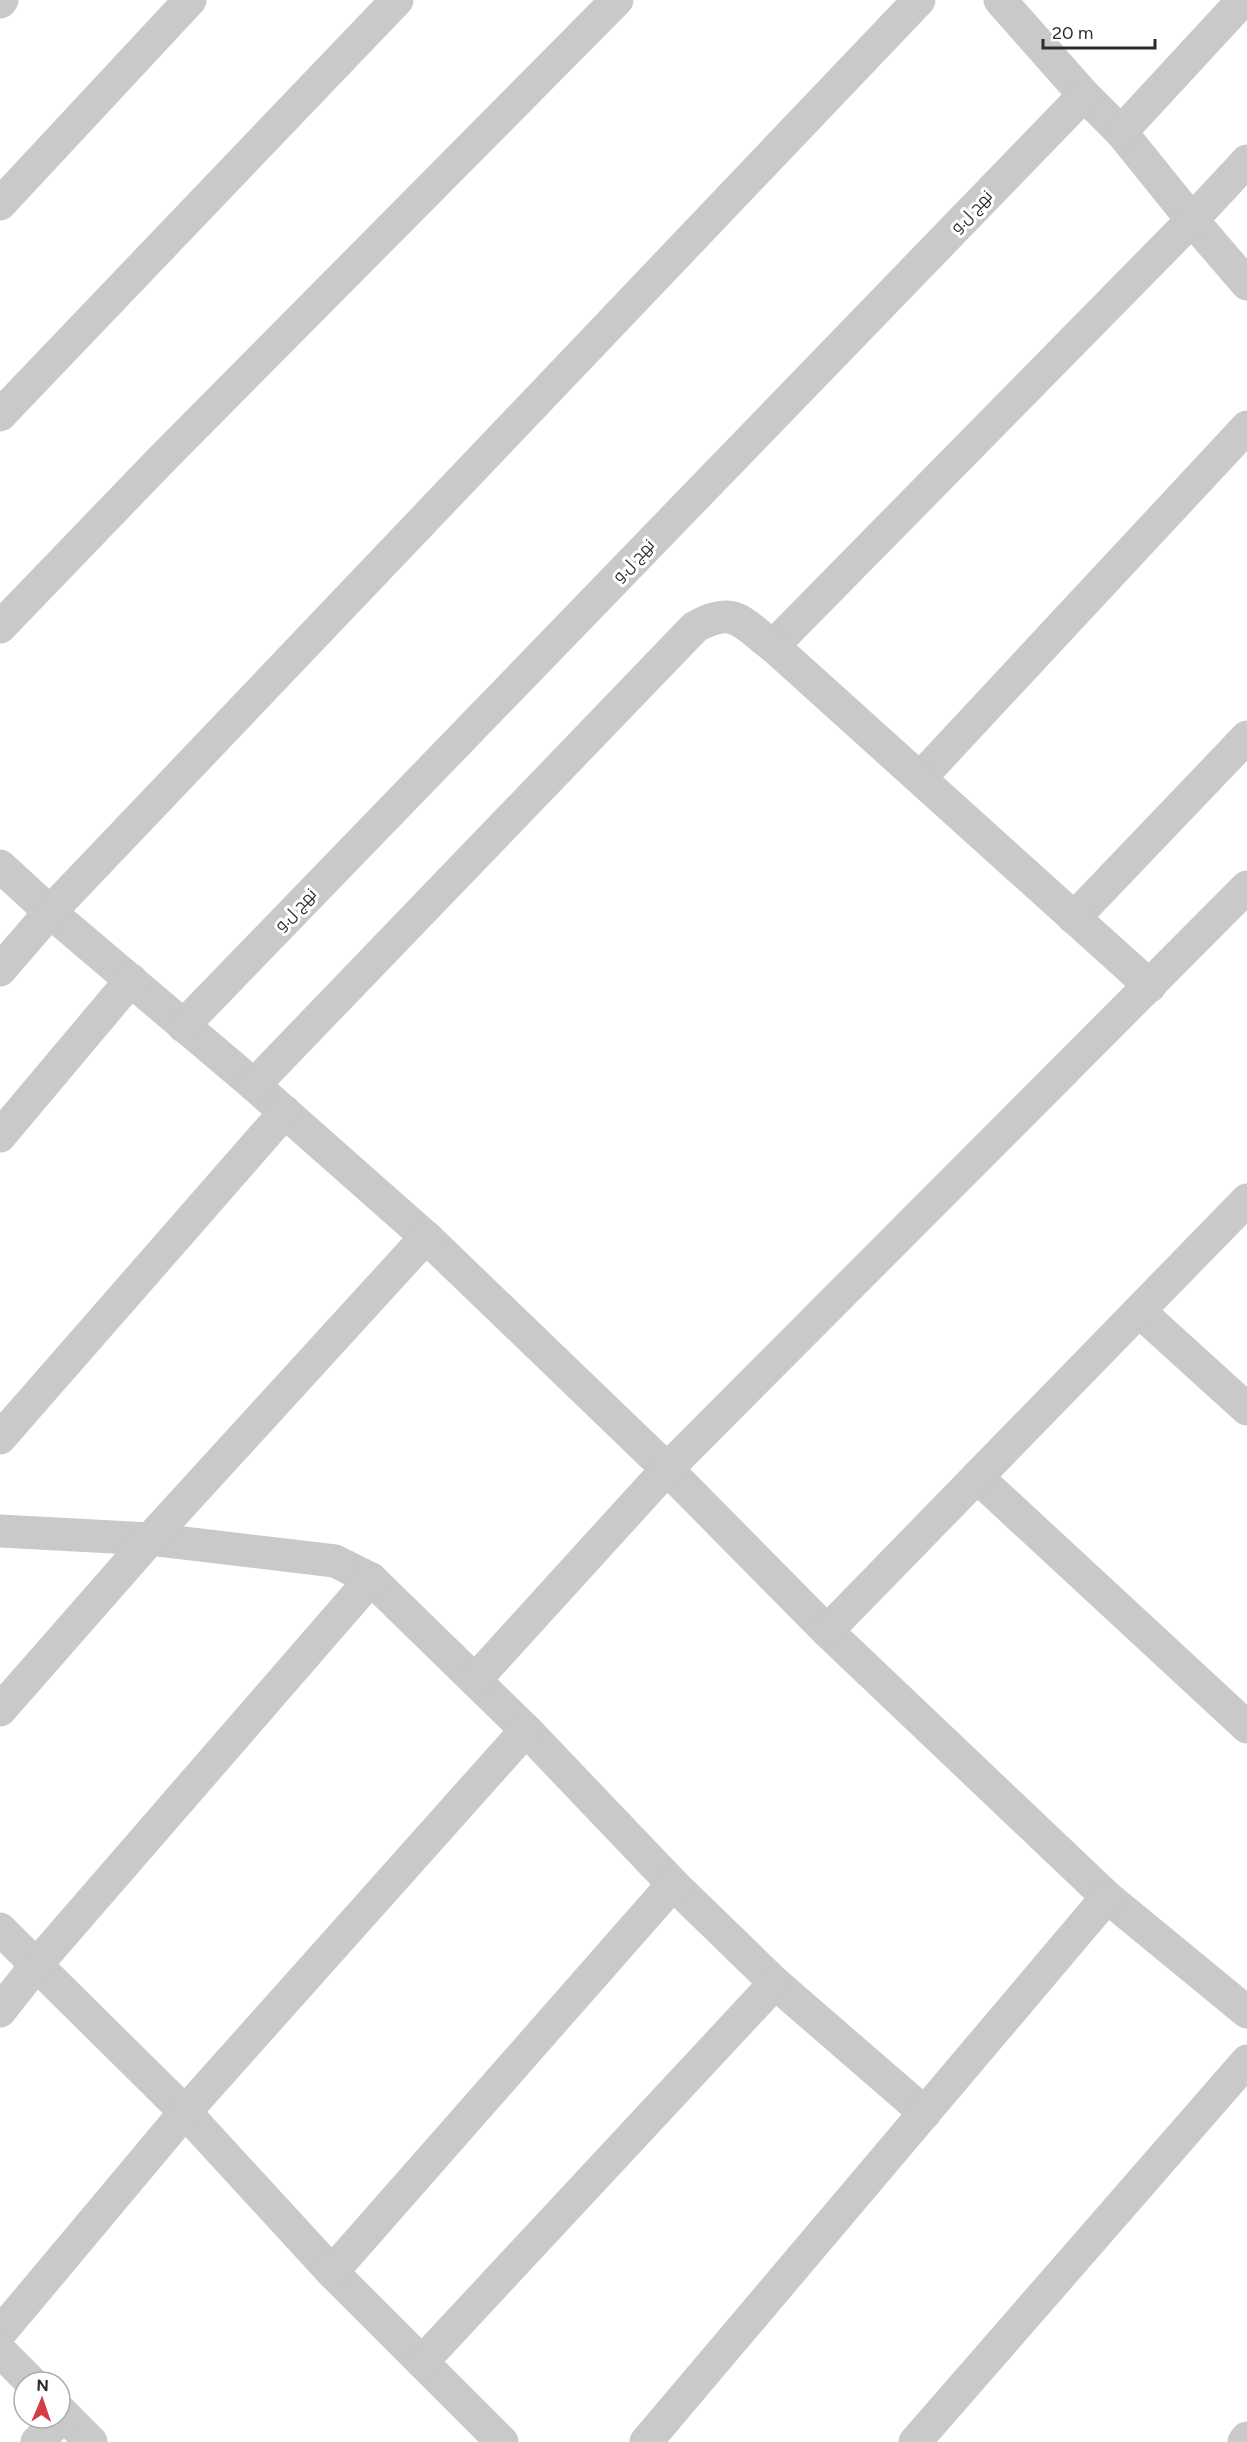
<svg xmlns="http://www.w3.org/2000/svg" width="1247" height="2442" font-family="Figtree,Cairo,sans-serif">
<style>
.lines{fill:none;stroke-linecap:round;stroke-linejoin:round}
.minor{stroke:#c9c9c9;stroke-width:33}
.labels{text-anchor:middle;stroke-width:6;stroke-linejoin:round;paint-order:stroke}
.street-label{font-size:16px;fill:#2c2c2c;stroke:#fff}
</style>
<rect width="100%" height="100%" fill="#fff"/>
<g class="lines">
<g class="minor">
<path d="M 1000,0 L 1084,95 L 1121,132 L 1192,220 L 1247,284"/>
<path d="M 0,2 L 2,0"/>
<path d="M 1121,132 L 1243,0"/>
<path d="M 0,204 L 190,0"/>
<path d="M 0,415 L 397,0"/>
<path d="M 0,627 L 161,460 L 617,0"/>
<path d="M 773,646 L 1192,220 L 1247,161"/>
<path d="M 921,777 L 1247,427"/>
<path d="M 0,866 L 50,912 L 254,1085 L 426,1237 L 667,1469 L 827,1631 L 1107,1897 L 1247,2012"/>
<path d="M 1074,918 L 1247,737"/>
<path d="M 0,970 L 50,912 L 919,0"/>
<path d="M 183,1026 L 1084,95"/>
<path d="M 254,1085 L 695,627 C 734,605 741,622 773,646 L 1150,986"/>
<path d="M 0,1136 L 131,980"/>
<path d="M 1139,1311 L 1247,1409"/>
<path d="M 0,1438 L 285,1112"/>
<path d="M 977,1477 L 1247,1727"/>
<path d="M 0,1531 L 150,1539 L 335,1561 L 371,1579 L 526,1730 L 673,1884 L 775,1983 L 925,2113"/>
<path d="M 827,1631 L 1247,1200"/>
<path d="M 475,1680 L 667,1469 L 1247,887"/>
<path d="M 0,1710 L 150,1539 L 426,1237"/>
<path d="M 0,1929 L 185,2112 L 332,2272 L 502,2442"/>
<path d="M 0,2011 L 37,1964 L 371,1579"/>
<path d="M 332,2272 L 673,1884"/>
<path d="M 0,2333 L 185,2112 L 526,1730"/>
<path d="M 0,2351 L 31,2382"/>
<path d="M 422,2362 L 775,1983"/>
<path d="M 60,2411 L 91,2442"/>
<path d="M 37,2442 L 64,2415"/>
<path d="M 646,2442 L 1107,1897"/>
<path d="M 915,2442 L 1247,2061"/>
<path d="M 1244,2442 L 1247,2438"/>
</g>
</g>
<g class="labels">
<g class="street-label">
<text transform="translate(971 211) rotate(-46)" y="6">نهج ل.و</text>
<text transform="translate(633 560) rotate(-46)" y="6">نهج ل.و</text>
<text transform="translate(295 909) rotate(-46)" y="6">نهج ل.و</text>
</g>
</g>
<g transform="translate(42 2400) rotate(2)"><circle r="28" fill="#ffffff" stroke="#ababab" stroke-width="1.5"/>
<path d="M0-4.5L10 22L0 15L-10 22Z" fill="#d43e46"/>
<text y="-9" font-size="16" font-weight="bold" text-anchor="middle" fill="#2c2c2c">N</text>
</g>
<path d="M1043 39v9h112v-9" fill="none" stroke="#2c2c2c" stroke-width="3"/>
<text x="1052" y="39" font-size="18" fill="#2c2c2c" stroke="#ffffff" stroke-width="4.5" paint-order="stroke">20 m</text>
</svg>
